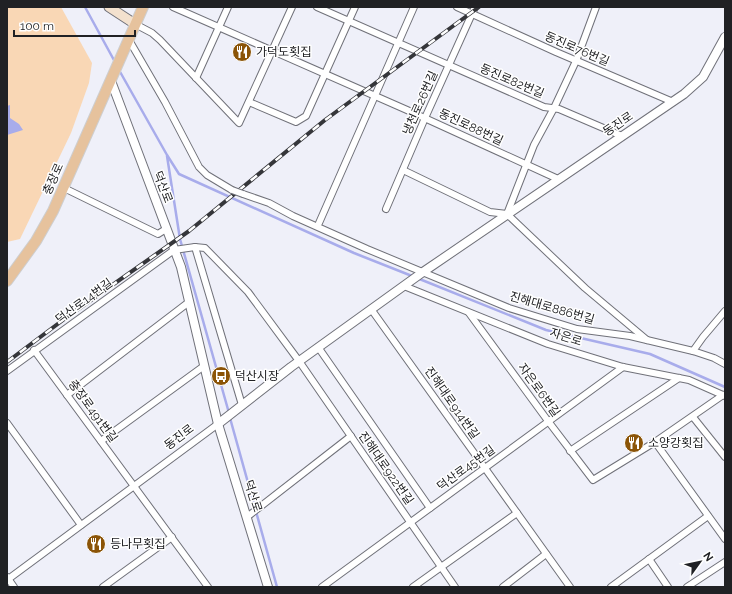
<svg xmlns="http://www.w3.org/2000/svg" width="732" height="594" font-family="Raleway,'Noto Sans KR',sans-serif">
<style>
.green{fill:#f9d7b5}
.water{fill:#a8aceb}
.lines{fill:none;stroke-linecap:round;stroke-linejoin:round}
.stream{stroke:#a8aceb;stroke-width:2.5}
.minor-casing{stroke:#707179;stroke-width:8}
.tertiary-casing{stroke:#707179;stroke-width:10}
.secondary-casing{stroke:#707179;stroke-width:11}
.primary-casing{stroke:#cececf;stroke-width:12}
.minor{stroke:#fff;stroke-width:6}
.tertiary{stroke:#fff;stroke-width:8}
.secondary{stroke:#f3e1ce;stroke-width:9}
.primary{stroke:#e6c29d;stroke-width:10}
.rail-casing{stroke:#35363a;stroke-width:4}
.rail{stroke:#fff;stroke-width:2.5;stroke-dasharray:8;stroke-linecap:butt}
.minor-bridge-casing{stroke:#707179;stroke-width:8;stroke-linecap:butt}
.minor-bridge{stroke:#fff;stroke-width:6}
.labels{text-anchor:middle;stroke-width:3;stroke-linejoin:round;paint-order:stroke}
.street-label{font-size:12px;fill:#202124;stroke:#fff}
.poi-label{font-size:12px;fill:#202124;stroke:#fff;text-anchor:start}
</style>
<rect width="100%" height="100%" fill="#eff0f9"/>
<path class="green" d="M 7,7 L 61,7 L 92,63 L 89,83 L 71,133 L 20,239 L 7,242 Z"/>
<path class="water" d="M 10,105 L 10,118 L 19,124 L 23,130 L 7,135 L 7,106 Z"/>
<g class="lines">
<g class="stream">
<path d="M 85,7 L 115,62"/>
<path d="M 119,70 L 167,155 L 179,174 L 354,253 L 412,276"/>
<path d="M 167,156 L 180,239 L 229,413"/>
<path d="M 417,278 L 546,330 L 650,354 L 725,387"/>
<path d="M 230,418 L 277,587"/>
</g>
<defs>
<g id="minor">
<path d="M 173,7 L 407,110 L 558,179"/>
<path d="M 317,7 L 544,107 L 559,109 L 622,136"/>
<path d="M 457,7 L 556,52 L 673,102"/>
<path d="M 135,24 L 152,33 L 160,40 L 239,123 L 292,7"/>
<path d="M 129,40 L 165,102 L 199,167 L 207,175 L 232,190"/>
<path d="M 196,78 L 228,7"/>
<path d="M 249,102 L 296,122 L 306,116 L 355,7"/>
<path d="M 403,170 L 490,212 L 507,214"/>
<path d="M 64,188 L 158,234 L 166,229"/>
<path d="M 243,194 L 269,203 L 293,216 L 367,249 L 509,308 L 577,329 L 630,336 L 693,351 L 714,358 L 725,364"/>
<path d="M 386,209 L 425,118 L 475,7"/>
<path d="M 507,214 L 534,145 L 554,108 L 576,61 L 596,7"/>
<path d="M 507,214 L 585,288 L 647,340"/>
<path d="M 319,223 L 414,7"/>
<path d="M 195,247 L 242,405"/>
<path d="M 404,286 L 548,344 L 623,367 L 689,380 L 725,396"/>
<path d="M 371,309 L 570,587"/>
<path d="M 469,313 L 548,421 L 593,480 L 655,442 L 723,395"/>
<path d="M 318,347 L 430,508"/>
<path d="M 34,350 L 208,587"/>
<path d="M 693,351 L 703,337 L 725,311"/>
<path d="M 7,371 L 174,250 L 195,247 L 205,248 L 248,292 L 299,361 L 455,587"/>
<path d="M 67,395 L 189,302"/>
<path d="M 693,417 L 725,457"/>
<path d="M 7,423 L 81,525"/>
<path d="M 101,441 L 204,366"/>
<path d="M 655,442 L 725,539"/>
<path d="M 570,451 L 679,378"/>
<path d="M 247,517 L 351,436"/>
<path d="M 649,559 L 668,587"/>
<path d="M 7,577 L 14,587"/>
<path d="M 7,580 L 218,424"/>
<path d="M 103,587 L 172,537"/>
<path d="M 322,587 L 623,367"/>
<path d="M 413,587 L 517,513"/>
<path d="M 503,587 L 546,554"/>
<path d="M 611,587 L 708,516"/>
<path d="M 687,587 L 725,562"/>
</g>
<g id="tertiary">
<path d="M 111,81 L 181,267 L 218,424 L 268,587"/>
<path d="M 218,424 L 291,367 L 423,272 L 684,94 L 703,77 L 725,37"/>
</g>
<path id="secondary" d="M 109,7 L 135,24"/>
<path id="primary" d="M 7,281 L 36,241 L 53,211 L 143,7"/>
</defs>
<use href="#minor" class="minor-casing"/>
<use href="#tertiary" class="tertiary-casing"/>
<use href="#secondary" class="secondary-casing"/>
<use href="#primary" class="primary-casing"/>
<use href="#minor" class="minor"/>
<use href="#tertiary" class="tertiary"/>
<use href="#secondary" class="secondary"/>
<use href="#primary" class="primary"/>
<defs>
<path id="rail" d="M 7,362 L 67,317 L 189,231 L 325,120 L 479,7"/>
</defs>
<use href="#rail" class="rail-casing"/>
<use href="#rail" class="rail"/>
<defs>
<path id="minor-bridge" d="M 232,190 L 243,194"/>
</defs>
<use href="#minor-bridge" class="minor-bridge-casing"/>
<use href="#minor-bridge" class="minor-bridge"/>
</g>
<defs>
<symbol id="restaurant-disc" viewBox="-11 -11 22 22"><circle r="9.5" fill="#8b5407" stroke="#fff"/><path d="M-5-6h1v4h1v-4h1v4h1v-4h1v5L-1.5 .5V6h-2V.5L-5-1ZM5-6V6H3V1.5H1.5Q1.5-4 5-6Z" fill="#fff"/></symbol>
<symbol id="bus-disc" viewBox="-11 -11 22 22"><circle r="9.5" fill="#8b5407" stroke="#fff"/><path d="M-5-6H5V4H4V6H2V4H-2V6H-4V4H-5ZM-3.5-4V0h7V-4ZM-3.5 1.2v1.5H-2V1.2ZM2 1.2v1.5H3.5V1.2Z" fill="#fff"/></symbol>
</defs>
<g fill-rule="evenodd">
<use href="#restaurant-disc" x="231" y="41" width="22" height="22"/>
<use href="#bus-disc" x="210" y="365" width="22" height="22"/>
<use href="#restaurant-disc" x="623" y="432" width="22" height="22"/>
<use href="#restaurant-disc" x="85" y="533" width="22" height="22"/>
</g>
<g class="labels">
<g class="street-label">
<text transform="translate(577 49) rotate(23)" y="4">동진로76번길</text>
<text transform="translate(512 81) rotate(23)" y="4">동진로82번길</text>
<text transform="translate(420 103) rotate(-66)" y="4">냉천로26번길</text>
<text transform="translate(618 124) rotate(-34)" y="4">동진로</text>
<text transform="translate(471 127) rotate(25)" y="4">동진로88번길</text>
<text transform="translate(53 179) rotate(-66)" y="4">충장로</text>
<text transform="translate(163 187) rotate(69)" y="4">덕산로</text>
<text transform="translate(84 301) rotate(-36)" y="4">덕산로14번길</text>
<text transform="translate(552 308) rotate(16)" y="4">진해대로886번길</text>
<text transform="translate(566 337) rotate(18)" y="4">자은로</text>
<text transform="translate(539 390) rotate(54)" y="4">자은로6번길</text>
<text transform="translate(452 403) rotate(55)" y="4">진해대로914번길</text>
<text transform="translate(93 411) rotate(54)" y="4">충장로491번길</text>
<text transform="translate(179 437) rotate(-37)" y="4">동진로</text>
<text transform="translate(386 468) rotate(55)" y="4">진해대로922번길</text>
<text transform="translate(466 468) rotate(-36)" y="4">덕산로45번길</text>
<text transform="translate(253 496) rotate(72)" y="4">덕산로</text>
</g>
<g class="poi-label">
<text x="256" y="56">가덕도횟집</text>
<text x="235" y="380">덕산시장</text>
<text x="648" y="447">소양강횟집</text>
<text x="110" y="548">등나무횟집</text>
</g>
</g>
<rect width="732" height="594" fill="none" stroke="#202124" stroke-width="16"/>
<g transform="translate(700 562) rotate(57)" stroke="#ffffff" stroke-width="3" paint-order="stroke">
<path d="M0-3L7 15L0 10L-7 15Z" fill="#202124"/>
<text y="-6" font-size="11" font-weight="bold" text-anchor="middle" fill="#202124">N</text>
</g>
<path d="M14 30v6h121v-6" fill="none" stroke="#202124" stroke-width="2"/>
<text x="20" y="30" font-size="12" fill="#202124" stroke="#ffffff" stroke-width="3" paint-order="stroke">100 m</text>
</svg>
